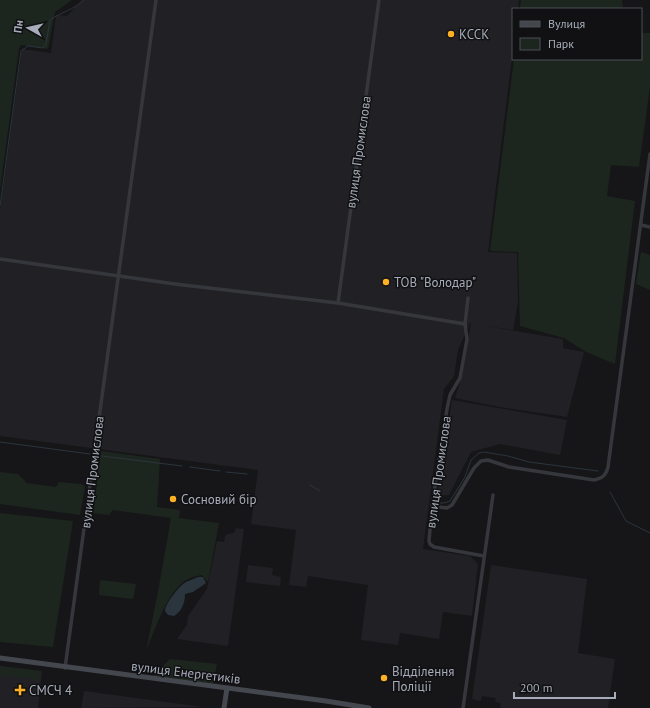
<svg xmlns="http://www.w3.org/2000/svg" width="650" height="708" font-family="'PT Sans',sans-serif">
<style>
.built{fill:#212125}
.green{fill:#1d261e}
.water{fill:#2a353d}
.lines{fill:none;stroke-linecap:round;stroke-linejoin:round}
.stream{stroke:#2a353d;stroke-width:1}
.minor{stroke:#36373d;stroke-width:3.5}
.secondary{stroke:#44474d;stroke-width:5}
.poi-dot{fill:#ffb126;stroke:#111113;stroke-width:1.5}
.labels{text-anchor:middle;stroke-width:3;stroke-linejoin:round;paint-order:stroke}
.poi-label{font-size:13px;fill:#a6acb9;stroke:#111113;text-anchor:start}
.street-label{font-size:13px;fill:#a6acb9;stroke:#111113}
</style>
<rect width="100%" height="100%" fill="#161618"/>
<g class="built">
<path d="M 82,0 L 519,0 L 518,9 L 513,9 L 513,49 L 488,252 L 517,253 L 518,302 L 513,330 L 480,325 L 563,339 L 563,348 L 584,352 L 567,417 L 500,407 L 455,398 L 462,376 L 471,323 L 470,323 L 458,350 L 454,376 L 444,389 L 423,549 L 470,556 L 478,564 L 472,616 L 443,612 L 439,639 L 400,633 L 398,645 L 361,640 L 368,585 L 308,576 L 306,587 L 289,585 L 296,530 L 251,524 L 258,470 L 0,436 L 0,210 L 22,49 L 51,53 L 56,15 L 67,16 Z"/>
<path d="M 452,400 L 567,420 L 560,455 L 500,444 L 471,452 L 449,495 L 437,496 Z"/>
<path d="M 236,528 L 244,529 L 228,646 L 177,639 L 187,625 L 188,616 L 207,589 L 217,541 L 224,542 L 225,536 L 228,534 L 234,533 Z"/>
<path d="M 248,565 L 273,568 L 272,575 L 281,577 L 280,586 L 246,582 Z"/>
<path d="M 491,565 L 587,579 L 578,653 L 615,659 L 608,708 L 500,708 L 501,703 L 495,702 L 496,698 L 482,696 L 481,701 L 472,699 Z"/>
<path d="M 0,666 L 42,671 L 38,708 L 0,708 Z"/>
<path d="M 84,691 L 203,707 L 81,708 Z"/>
</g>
<g class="green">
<path d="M 0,0 L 72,0 L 55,12 L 48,49 L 21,45 L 19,48 L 0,190 Z"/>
<path d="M 521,0 L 622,0 L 623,9 L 520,9 Z"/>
<path d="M 641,33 L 650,33 L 650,86 L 639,167 L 611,165 L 607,196 L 635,201 L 615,364 L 586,352 L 564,338 L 520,326 L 518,252 L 490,251 L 514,59 L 641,59 Z"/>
<path d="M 641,252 L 650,255 L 650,290 L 636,284 Z"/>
<path d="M 101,451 L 160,459 L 157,507 L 180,510 L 179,518 L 219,523 L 208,582 L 202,575 C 194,576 185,579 180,585 C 165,599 154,632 146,651 L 157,597 L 171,518 L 113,510 L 109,515 L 93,513 Z"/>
<path d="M 0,472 L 18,474 L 27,483 L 56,487 L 59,482 L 81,484 L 85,486 L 80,515 L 0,504 Z"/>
<path d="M 0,513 L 73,521 L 53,647 L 0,642 Z"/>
<path d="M 100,580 L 136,584 L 133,599 L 99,595 Z"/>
<path d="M 170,659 L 217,664 L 213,684 L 153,676 Z"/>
<path d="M 0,666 L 40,671 L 38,680 L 0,675 Z"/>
</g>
<path class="water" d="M 198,577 L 203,577 L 206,583 L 193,592 L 185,594 C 185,603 182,611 174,616 L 168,615 L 165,611 C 165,604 179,586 186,582 C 190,580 194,579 198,577 Z"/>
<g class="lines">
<g class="stream">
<path d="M 0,206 L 21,51 L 28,46 L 43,48 L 46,44 L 50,20 C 61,12 74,10 84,0"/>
<path d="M 0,442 L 90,454"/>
<path d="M 102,456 L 182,466"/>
<path d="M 190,467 L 220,471"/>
<path d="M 226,472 L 247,474"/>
<path d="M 310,485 L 320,491"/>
<path d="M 610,492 L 626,521 L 650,533"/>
<path d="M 439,503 L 444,503 L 450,501 L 465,477 L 471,460 L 479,453 L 484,452 L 508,456 L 529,462 L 598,471"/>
</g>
<g class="minor">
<path d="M 379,0 L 338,303 L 465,324"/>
<path d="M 641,225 L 650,227"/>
<path d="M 0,259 L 175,284 L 338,303"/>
<path d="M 468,298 L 465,324 L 467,339 L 460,378 L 450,395 L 447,409 L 432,506 L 429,541 L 430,544 L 434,547 L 484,556"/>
<path d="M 432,506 L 447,508 L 452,505 L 474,468 L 481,461 L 488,460 L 509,467 L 594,480 C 603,478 606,475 608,467 L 650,154"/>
<path d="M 65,668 L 156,0"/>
<path d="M 463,708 L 493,495"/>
</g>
<g class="secondary">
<path d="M 0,658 L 326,701 L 369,708"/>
<path d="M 224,708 L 227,688"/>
</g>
</g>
<g class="poi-dot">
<circle cx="451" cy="34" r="4"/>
<circle cx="386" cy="282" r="4"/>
<circle cx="173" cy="499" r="4"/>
<circle cx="384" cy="678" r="4"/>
<path d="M18 684h4v4h4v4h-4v4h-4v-4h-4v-4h4z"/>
</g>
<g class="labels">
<g class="poi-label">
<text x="459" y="39">КССК</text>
<text x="394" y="287">ТОВ "Володар"</text>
<text x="181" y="504">Сосновий бір</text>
<text x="392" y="676">Відділення<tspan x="392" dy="15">Поліції</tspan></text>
<text x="29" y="695">СМСЧ 4</text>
</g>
<g class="street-label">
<text transform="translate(358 152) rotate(-82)" y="5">вулиця Промислова</text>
<text transform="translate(92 472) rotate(-83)" y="5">вулиця Промислова</text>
<text transform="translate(438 472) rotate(-82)" y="5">вулиця Промислова</text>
<text transform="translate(186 672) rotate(7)" y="5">вулиця Енергетиків</text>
</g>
</g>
<rect x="512" y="8" width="130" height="52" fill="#111113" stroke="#4d4f55"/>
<rect x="520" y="21" width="20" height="6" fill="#44474d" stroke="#4d4f55"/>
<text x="548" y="28" font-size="12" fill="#a6acb9">Вулиця</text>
<rect x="520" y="38" width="20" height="12" fill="#1d261e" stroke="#4d4f55"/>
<text x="548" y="48" font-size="12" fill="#a6acb9">Парк</text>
<g transform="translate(28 28) rotate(278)" stroke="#111113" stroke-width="3" paint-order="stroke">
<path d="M0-3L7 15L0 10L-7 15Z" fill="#a6acb9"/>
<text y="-6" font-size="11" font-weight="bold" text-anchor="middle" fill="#a6acb9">Пн</text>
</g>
<path d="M514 692v6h101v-6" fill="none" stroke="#a6acb9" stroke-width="2"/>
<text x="520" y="692" font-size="12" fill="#a6acb9" stroke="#111113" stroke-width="3" paint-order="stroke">200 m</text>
</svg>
